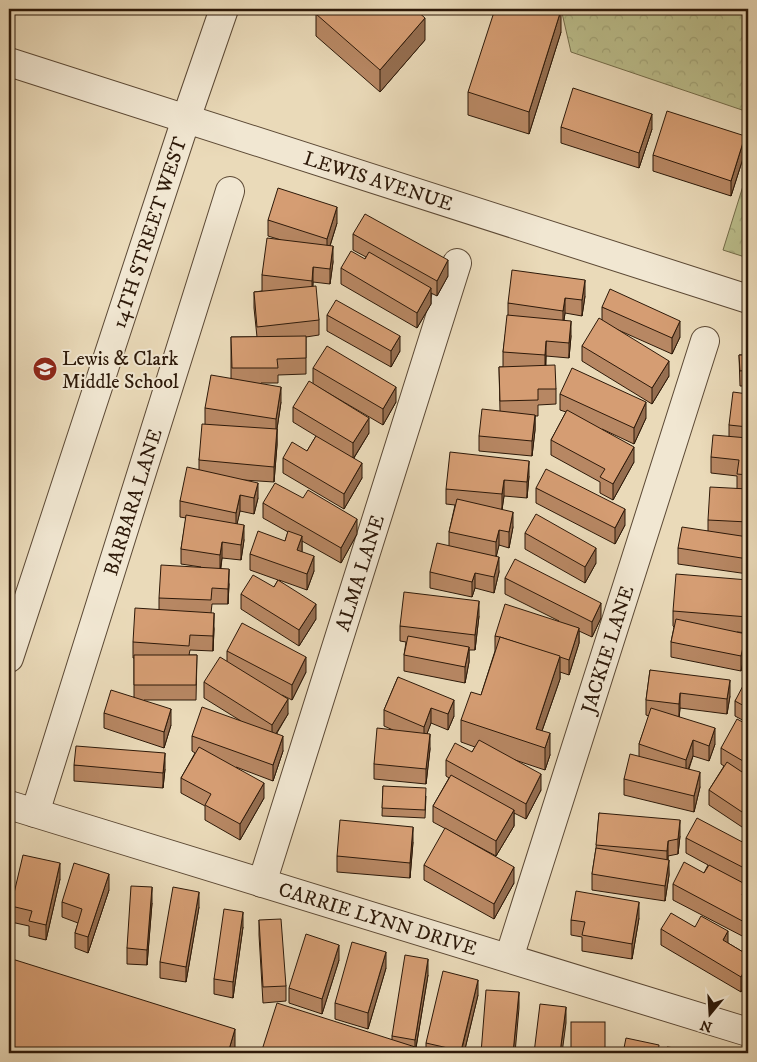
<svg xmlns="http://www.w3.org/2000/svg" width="757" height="1062" font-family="'IM FELL DW Pica',serif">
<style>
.forest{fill:url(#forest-crowns);stroke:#746c4a}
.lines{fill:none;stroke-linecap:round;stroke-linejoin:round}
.minor-casing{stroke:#5c4935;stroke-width:30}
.minor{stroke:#f1e7d2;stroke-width:28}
.wall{fill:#b78763;stroke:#2d1909}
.shaded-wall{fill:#956e50;stroke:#2d1909}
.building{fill:#d59d73;stroke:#2d1909}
.labels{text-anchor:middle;stroke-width:4;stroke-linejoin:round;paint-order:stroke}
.street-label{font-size:20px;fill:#2d1909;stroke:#f1e7d2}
.poi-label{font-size:20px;fill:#2d1909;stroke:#f1e7d2;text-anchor:start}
</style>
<defs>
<pattern id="forest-crowns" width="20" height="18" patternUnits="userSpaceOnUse" patternTransform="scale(1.25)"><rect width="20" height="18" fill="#bbbe8c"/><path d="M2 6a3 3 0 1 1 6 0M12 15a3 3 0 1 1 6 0" fill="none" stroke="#a1a377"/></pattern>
</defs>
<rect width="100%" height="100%" fill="#eadab9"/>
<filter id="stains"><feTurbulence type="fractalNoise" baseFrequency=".004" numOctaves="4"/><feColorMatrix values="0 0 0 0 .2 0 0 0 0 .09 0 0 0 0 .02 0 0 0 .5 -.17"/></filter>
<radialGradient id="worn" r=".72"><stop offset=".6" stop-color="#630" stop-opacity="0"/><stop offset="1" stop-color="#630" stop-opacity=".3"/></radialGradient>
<g class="forest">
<path d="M 551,9 L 748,9 L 748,112 L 571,52 L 562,13 Z"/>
<path d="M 748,170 L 748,258 L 723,250 Z"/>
</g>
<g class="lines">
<defs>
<g id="minor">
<path id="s1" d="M 9,62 L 748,299"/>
<path id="s2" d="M 9,658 L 186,119 L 224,9"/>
<path id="s3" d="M 9,805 L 748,1032"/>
<path id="s4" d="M 35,813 L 230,191"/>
<path id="s5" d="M 262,883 L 457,263"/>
<path id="s6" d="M 509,958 L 705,341"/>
</g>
</defs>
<use href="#minor" class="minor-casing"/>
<use href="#minor" class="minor"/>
</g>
<g class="wall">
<path d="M 316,14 L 425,40 L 380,92 L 316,36 Z"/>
<path d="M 561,32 L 529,134 L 468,115 L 468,92 Z"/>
<path d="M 561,127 L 652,129 L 639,168 L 561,143 Z"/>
<path d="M 745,152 L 731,196 L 653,171 L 653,155 Z"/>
<path d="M 268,220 L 337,223 L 330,246 L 333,262 L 330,284 L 313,282 L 313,286 L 319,320 L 319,335 L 306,337 L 306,374 L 278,375 L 278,383 L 261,383 L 281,402 L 277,429 L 277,445 L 274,482 L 243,480 L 258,498 L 254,514 L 240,511 L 237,523 L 244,540 L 241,560 L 222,558 L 221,568 L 229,584 L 228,604 L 212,604 L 211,613 L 214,629 L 213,651 L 190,650 L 189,655 L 197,655 L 196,700 L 144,700 L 171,725 L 164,748 L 104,728 L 104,713 L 134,697 L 134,658 L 133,658 L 133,642 L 159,610 L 159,598 L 201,567 L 181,564 L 181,549 L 186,518 L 180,517 L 180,501 L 199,470 L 199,460 L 205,424 L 205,408 L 231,378 L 231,337 L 257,337 L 254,308 L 254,292 L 262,291 L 262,275 L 281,240 L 268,236 Z"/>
<path d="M 353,234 L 448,276 L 437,296 L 431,293 L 431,304 L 417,328 L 341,284 L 341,268 L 365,259 L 366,257 L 353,250 Z"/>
<path d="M 585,296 L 582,316 L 565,313 L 564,320 L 571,336 L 569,358 L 546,356 L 546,366 L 556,389 L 556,404 L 538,405 L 538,416 L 535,416 L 535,430 L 532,456 L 479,451 L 479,436 L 500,411 L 499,367 L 503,367 L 503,352 L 508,315 L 508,303 Z"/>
<path d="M 602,307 L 680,337 L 672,354 L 616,329 L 669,376 L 652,404 L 582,361 L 582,346 L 602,320 Z"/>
<path d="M 327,315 L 400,351 L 391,367 L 327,331 Z"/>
<path d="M 739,355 L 748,355 L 748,386 L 740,386 Z"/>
<path d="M 313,368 L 396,402 L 383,425 L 313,384 Z"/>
<path d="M 560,394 L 646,418 L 634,444 L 602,429 L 634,462 L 613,500 L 600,493 L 600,482 L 551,455 L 551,440 L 566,412 L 560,410 Z"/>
<path d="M 748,394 L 748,574 L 678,564 L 678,548 L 708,531 L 708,520 L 737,489 L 737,476 L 711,473 L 711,457 L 729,436 L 729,425 Z"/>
<path d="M 293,407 L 369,433 L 354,458 L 362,478 L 344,509 L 283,473 L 283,458 L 307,451 L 316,436 L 293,422 Z"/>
<path d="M 529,476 L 527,498 L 504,496 L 502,509 L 513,527 L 509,548 L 499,545 L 496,556 L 499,572 L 494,593 L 475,588 L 472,597 L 430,588 L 430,572 L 449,546 L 449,532 L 455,505 L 446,504 L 446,489 Z"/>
<path d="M 536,488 L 625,525 L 615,544 L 536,503 Z"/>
<path d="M 263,503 L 357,534 L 341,563 L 302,541 L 302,552 L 314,571 L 307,590 L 279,580 L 316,619 L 299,646 L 241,609 L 241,594 L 274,587 L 278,580 L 250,570 L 250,554 L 285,541 L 288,532 L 263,518 Z"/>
<path d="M 525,533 L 596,563 L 585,583 L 525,549 Z"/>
<path d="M 505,578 L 601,618 L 592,637 L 579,631 L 579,643 L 569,675 L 560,672 L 560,679 L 542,731 L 550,755 L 545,770 L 515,760 L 541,790 L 526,819 L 514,813 L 514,826 L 496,856 L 433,822 L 433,806 L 449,778 L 446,776 L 446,760 L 472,752 L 475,747 L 461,742 L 461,720 L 481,695 L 495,651 L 495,636 L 559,621 L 505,594 Z"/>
<path d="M 748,580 L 748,633 L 737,632 L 746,649 L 741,671 L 671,657 L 671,642 L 674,627 L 673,626 L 673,611 Z"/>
<path d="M 479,616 L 475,650 L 469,650 L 469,662 L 465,683 L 404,671 L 404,655 L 406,642 L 400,641 L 400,626 Z"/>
<path d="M 227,651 L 306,672 L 292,700 L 282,695 L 288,714 L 277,733 L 283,751 L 273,781 L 236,767 L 264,798 L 240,840 L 205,820 L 205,806 L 181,793 L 181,778 L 195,753 L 192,751 L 192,736 L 241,721 L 204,698 L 204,682 L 227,661 Z"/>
<path d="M 650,670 L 730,696 L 727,714 L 680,708 L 679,717 L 715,744 L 709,761 L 693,756 L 689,769 L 700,787 L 694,812 L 624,795 L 624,779 L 639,757 L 639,744 L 649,716 L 646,715 L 646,700 Z"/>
<path d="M 398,677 L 454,716 L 448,730 L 431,723 L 427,733 L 430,749 L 426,784 L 374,779 L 374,764 L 393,730 L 384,726 L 384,710 Z"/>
<path d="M 748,684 L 748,723 L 735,716 L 735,701 Z"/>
<path d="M 748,725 L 748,831 L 709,805 L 709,790 L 724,766 L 721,764 L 721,748 Z"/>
<path d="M 74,765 L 165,769 L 163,788 L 74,781 Z"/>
<path d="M 383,786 L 426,796 L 425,818 L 382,816 Z"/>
<path d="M 599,813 L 680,836 L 678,854 L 668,856 L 669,875 L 665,901 L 592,890 L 592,874 L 596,848 Z"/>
<path d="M 686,838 L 748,845 L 748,886 L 747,885 L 747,898 L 748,898 L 748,939 L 673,900 L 673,884 L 704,873 L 708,865 L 686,853 Z"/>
<path d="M 413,842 L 410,878 L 337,872 L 337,856 Z"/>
<path d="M 424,865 L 514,883 L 494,919 L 424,880 Z"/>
<path d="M 60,879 L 46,940 L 29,936 L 29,926 L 11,922 L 11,906 Z"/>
<path d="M 109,890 L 88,953 L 75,948 L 75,933 L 78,923 L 62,917 L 62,902 Z"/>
<path d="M 152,903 L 147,965 L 127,964 L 127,948 Z"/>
<path d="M 199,907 L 186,982 L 160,978 L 160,962 Z"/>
<path d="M 639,918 L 632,959 L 582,951 L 582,937 L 571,935 L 571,920 Z"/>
<path d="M 259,920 L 286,986 L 286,1001 L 263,1003 L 259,935 Z"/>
<path d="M 243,927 L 233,998 L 214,994 L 214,979 Z"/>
<path d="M 695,927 L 728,943 L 748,955 L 741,992 L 661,945 L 661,929 Z"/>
<path d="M 9,958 L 235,1053 L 9,1053 Z"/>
<path d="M 339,960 L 322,1014 L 289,1003 L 289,988 Z"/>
<path d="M 386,968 L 368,1029 L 335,1019 L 335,1003 Z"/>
<path d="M 428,975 L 416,1048 L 426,1051 L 426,1043 L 478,995 L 464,1053 L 261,1053 L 392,1040 L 392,1036 Z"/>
</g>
<g class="shaded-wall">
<path d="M 561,10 L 561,32 L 529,134 L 529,112 Z"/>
<path d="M 425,18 L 425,40 L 380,92 L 380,70 Z"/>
<path d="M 652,114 L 652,129 L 639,168 L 639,153 Z"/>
<path d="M 745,136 L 745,152 L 731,196 L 731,181 Z"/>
<path d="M 337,207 L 337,223 L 327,255 L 327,239 Z"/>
<path d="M 333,246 L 333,262 L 330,284 L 330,269 Z"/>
<path d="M 448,260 L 448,276 L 437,296 L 437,281 Z"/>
<path d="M 313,267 L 313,282 L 312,297 L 312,281 Z"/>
<path d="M 585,280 L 585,296 L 582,316 L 582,300 Z"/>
<path d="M 431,288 L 431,304 L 417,328 L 417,313 Z"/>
<path d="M 565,298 L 565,313 L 563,326 L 563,311 Z"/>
<path d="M 571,321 L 571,336 L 569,358 L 569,343 Z"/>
<path d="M 680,321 L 680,337 L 672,354 L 672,338 Z"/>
<path d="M 400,336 L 400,351 L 391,367 L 391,351 Z"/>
<path d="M 546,341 L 546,356 L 545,371 L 545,355 Z"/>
<path d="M 669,361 L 669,376 L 652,404 L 652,388 Z"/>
<path d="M 281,387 L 281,402 L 276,435 L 276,419 Z"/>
<path d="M 396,387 L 396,402 L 383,425 L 383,409 Z"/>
<path d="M 646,402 L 646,418 L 634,444 L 634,428 Z"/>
<path d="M 535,415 L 535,430 L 532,456 L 532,441 Z"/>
<path d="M 369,418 L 369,433 L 353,459 L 353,443 Z"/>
<path d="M 277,429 L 277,445 L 274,482 L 274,467 Z"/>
<path d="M 634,447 L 634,462 L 613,500 L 613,484 Z"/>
<path d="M 529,461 L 529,476 L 527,498 L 527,482 Z"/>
<path d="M 362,463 L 362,478 L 344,509 L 344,494 Z"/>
<path d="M 504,480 L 504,496 L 502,510 L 502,494 Z"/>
<path d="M 258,483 L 258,498 L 254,514 L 254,498 Z"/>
<path d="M 240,495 L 240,511 L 236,529 L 236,513 Z"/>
<path d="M 625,509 L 625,525 L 615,544 L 615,528 Z"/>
<path d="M 513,512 L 513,527 L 509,548 L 509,532 Z"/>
<path d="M 357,519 L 357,534 L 341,563 L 341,548 Z"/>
<path d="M 244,525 L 244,540 L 241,560 L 241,545 Z"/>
<path d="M 499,530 L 499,545 L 496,558 L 496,542 Z"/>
<path d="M 302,536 L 302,551 L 297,566 L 297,550 Z"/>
<path d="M 222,542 L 222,558 L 220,570 L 220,555 Z"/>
<path d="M 596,548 L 596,563 L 585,583 L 585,567 Z"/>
<path d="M 314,556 L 314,571 L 307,590 L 307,574 Z"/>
<path d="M 499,557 L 499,572 L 494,593 L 494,577 Z"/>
<path d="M 229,569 L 229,584 L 228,604 L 228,589 Z"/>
<path d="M 475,573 L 475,588 L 472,597 L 472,582 Z"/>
<path d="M 479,601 L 479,616 L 475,650 L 475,635 Z"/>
<path d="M 601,603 L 601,618 L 592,637 L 592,622 Z"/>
<path d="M 316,604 L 316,619 L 299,646 L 299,630 Z"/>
<path d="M 214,613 L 214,629 L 213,651 L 213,636 Z"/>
<path d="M 579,628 L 579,643 L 569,675 L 569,660 Z"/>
<path d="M 746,634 L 746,649 L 741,671 L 741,656 Z"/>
<path d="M 469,647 L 469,662 L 465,683 L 465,667 Z"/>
<path d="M 560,656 L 560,679 L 537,745 L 536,729 Z"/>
<path d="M 306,657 L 306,672 L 292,700 L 292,685 Z"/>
<path d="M 730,680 L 730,696 L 727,714 L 727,699 Z"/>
<path d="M 680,693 L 680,708 L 679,720 L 679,704 Z"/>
<path d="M 288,699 L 288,714 L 272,740 L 272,725 Z"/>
<path d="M 454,700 L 454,716 L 448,730 L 448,714 Z"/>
<path d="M 431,708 L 431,723 L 424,742 L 424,727 Z"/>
<path d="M 171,709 L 171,725 L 164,748 L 164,732 Z"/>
<path d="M 715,728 L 715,744 L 709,761 L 709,746 Z"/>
<path d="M 550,733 L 550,755 L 545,770 L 545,748 Z"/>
<path d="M 430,734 L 430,749 L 426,784 L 426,769 Z"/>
<path d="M 283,736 L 283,751 L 273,781 L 273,765 Z"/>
<path d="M 693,740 L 693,756 L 686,775 L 686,760 Z"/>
<path d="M 165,753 L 165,769 L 163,788 L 163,773 Z"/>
<path d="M 700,772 L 700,787 L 694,812 L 694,796 Z"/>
<path d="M 541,774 L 541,790 L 526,819 L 526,804 Z"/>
<path d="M 264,783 L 264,798 L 240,840 L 240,824 Z"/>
<path d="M 514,810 L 514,826 L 496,856 L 496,841 Z"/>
<path d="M 680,820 L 680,836 L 678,854 L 678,839 Z"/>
<path d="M 413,827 L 413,842 L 410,878 L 410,863 Z"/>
<path d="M 668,841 L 668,856 L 667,867 L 667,851 Z"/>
<path d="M 669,860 L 669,875 L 665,901 L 665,886 Z"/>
<path d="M 60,863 L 60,879 L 46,940 L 46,925 Z"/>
<path d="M 514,867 L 514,883 L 494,919 L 494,904 Z"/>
<path d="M 109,874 L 109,890 L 88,953 L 88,937 Z"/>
<path d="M 747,885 L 747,900 L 742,895 Z"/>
<path d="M 152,887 L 152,903 L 147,965 L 147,950 Z"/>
<path d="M 199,892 L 199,907 L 186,982 L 186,967 Z"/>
<path d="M 639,902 L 639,918 L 632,959 L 632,944 Z"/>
<path d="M 243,912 L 243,927 L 233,998 L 233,982 Z"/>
<path d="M 728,931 L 728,947 L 723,940 Z"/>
<path d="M 339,945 L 339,960 L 322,1014 L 322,999 Z"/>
<path d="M 386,952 L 386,968 L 368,1029 L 368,1013 Z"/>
<path d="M 428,959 L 428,975 L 415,1053 L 415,1040 Z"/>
<path d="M 748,963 L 748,979 L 741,992 L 741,977 Z"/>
<path d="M 478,980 L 478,995 L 464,1053 L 461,1053 Z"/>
<path d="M 519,992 L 519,1008 L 515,1053 L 513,1053 Z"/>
<path d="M 566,1007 L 566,1023 L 562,1053 L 560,1053 Z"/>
<path d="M 235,1029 L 235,1053 L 228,1053 Z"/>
</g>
<g class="building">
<path d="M 320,9 L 415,9 L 425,18 L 380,70 L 316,14 Z"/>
<path d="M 495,9 L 558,9 L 561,10 L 529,112 L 468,92 Z"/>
<path d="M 573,88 L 652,114 L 639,153 L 561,127 Z"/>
<path d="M 667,111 L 745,136 L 731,181 L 653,155 Z"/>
<path d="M 278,188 L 337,207 L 327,239 L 268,220 Z"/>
<path d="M 365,214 L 448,260 L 437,281 L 353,234 Z"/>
<path d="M 267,238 L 333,246 L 330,269 L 313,267 L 312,281 L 262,275 Z"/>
<path d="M 351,251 L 365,259 L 369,252 L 431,288 L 417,313 L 341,268 Z"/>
<path d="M 512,270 L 585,280 L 582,300 L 565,298 L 563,311 L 508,303 Z"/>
<path d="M 316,286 L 319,320 L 257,327 L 254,292 Z"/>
<path d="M 610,289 L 680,321 L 672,338 L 602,307 Z"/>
<path d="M 336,300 L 400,336 L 391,351 L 327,315 Z"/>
<path d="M 507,315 L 571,321 L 569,343 L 546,341 L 545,355 L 503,352 Z"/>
<path d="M 599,318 L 669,361 L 652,388 L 582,346 Z"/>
<path d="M 306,336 L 306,358 L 277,359 L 278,368 L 232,368 L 231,337 Z"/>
<path d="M 327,346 L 396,387 L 383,409 L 313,368 Z"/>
<path d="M 739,355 L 748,355 L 748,370 L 740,371 Z"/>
<path d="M 555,365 L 556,389 L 538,389 L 538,400 L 500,401 L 499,367 Z"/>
<path d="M 572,368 L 646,402 L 634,428 L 560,394 Z"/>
<path d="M 211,375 L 281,387 L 276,419 L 205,408 Z"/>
<path d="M 309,381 L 369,418 L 353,443 L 293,407 Z"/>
<path d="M 733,392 L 748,394 L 748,427 L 729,425 Z"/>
<path d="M 482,409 L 535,415 L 532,441 L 479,436 Z"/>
<path d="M 567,410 L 634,447 L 613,484 L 600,477 L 605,469 L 551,440 Z"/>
<path d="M 202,424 L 277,429 L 274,467 L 199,460 Z"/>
<path d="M 713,435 L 748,438 L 748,475 L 737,474 L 739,460 L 711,457 Z"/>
<path d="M 316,436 L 362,463 L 344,494 L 283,458 L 292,442 L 307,451 Z"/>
<path d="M 450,452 L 529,461 L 527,482 L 504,480 L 502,494 L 446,489 Z"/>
<path d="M 187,467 L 258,483 L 254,498 L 240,495 L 236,513 L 180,501 Z"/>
<path d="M 546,469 L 625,509 L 615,528 L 536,488 Z"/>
<path d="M 275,483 L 303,498 L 308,490 L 357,519 L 341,548 L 263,503 Z"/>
<path d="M 710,487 L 748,489 L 748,522 L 708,520 Z"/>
<path d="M 457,499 L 513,512 L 509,532 L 499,530 L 496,542 L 449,532 Z"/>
<path d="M 536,514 L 596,548 L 585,567 L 525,533 Z"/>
<path d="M 186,515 L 244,525 L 241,545 L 222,542 L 220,555 L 181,549 Z"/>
<path d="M 682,527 L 748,537 L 748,559 L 678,548 Z"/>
<path d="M 258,531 L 285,541 L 288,531 L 302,536 L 297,550 L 314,556 L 307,574 L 250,554 Z"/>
<path d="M 437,543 L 499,557 L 494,577 L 475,573 L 472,582 L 430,572 Z"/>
<path d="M 515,559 L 601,603 L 592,622 L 505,578 Z"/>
<path d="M 161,565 L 229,569 L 228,589 L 212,588 L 211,600 L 159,598 Z"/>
<path d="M 676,574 L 748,580 L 748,617 L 673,611 Z"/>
<path d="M 253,575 L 274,587 L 278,580 L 316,604 L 299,630 L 241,594 Z"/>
<path d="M 404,592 L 479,601 L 475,635 L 400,626 Z"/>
<path d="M 505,604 L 579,628 L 569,660 L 500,637 L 495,636 Z"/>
<path d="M 135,608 L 214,613 L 213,636 L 190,635 L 189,646 L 133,642 Z"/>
<path d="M 676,619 L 746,634 L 741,656 L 671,642 Z"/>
<path d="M 242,623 L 306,657 L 292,685 L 227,651 Z"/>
<path d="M 408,636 L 469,647 L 465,667 L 404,655 Z"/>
<path d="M 500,637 L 560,656 L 536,729 L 550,733 L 545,748 L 461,720 L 471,692 L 481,695 Z"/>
<path d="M 134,655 L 197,655 L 196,685 L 134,685 Z"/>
<path d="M 220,657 L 288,699 L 272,725 L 204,682 Z"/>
<path d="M 650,670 L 730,680 L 727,699 L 680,693 L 679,704 L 646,700 Z"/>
<path d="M 398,677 L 454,700 L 448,714 L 431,708 L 424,727 L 384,710 Z"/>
<path d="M 745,682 L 748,684 L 748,708 L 735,701 Z"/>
<path d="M 111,690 L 171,709 L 164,732 L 104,713 Z"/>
<path d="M 202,707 L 283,736 L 273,765 L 192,736 Z"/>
<path d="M 651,708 L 715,728 L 709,746 L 693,740 L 686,760 L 639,744 Z"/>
<path d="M 737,719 L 748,725 L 748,764 L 721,748 Z"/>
<path d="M 377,728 L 430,734 L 426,769 L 374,764 Z"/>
<path d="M 479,740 L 541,774 L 526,804 L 446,760 L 455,743 L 472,752 Z"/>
<path d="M 76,746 L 165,753 L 163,773 L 74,765 Z"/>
<path d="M 199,747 L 264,783 L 240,824 L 205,805 L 211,794 L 181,778 Z"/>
<path d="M 630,754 L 700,772 L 694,796 L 624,779 Z"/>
<path d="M 727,762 L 748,776 L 748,816 L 709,790 Z"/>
<path d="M 451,775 L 514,810 L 496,841 L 433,806 Z"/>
<path d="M 383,786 L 426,788 L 425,810 L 382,808 Z"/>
<path d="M 599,813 L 680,820 L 678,839 L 668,841 L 667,851 L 596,845 Z"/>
<path d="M 697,818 L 748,845 L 748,870 L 686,838 Z"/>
<path d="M 340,820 L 413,827 L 410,863 L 337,856 Z"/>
<path d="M 445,828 L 514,867 L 494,904 L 424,865 Z"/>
<path d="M 596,848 L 669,860 L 665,886 L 592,874 Z"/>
<path d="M 23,855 L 60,863 L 46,925 L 29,921 L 32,911 L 11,906 Z"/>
<path d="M 684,862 L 704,873 L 709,865 L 747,885 L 742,895 L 748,898 L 748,924 L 673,884 Z"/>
<path d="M 74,863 L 109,874 L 88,937 L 75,933 L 82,909 L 62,902 Z"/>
<path d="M 131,886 L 152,887 L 147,950 L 127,948 Z"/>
<path d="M 173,887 L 199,892 L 186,967 L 160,962 Z"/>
<path d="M 576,891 L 639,902 L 632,944 L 582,935 L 585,922 L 571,920 Z"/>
<path d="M 224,909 L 243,912 L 233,982 L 214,979 Z"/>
<path d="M 671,913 L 695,927 L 701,916 L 728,931 L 723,940 L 748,955 L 748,963 L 741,977 L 661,929 Z"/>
<path d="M 281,919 L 286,986 L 263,987 L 259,920 Z"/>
<path d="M 306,934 L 339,945 L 322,999 L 289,988 Z"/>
<path d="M 352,942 L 386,952 L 368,1013 L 335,1003 Z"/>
<path d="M 405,955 L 428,959 L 415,1040 L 392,1036 Z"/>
<path d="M 9,958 L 235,1029 L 228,1053 L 21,1053 L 9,1049 Z"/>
<path d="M 443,971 L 478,980 L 461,1051 L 426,1043 Z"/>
<path d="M 486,990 L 519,992 L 513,1053 L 481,1053 Z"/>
<path d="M 277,1003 L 434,1053 L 261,1053 Z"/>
<path d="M 540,1004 L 566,1007 L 560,1053 L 534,1053 Z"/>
<rect x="571" y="1022" width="34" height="31"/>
<path d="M 626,1038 L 659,1045 L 658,1053 L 623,1053 Z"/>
<path d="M 667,1047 L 701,1051 L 701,1053 L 666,1053 Z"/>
<path d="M 714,1052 L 730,1053 L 714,1053 Z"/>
</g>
<defs>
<symbol id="school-disc" viewBox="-11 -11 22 22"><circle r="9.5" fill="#8f2418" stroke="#f1e7d2"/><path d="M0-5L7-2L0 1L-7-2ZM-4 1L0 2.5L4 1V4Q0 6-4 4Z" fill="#fff"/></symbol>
</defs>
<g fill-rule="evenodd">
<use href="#school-disc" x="31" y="355" width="28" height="28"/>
</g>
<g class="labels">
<g class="street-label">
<text dy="7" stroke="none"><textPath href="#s1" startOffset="388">LEWIS AVENUE</textPath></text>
<text dy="7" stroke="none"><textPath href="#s2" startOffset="448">14TH STREET WEST</textPath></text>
<text dy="7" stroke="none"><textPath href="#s4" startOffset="326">BARBARA LANE</textPath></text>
<text dy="7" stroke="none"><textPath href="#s5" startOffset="325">ALMA LANE</textPath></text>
<text dy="7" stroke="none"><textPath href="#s6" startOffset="324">JACKIE LANE</textPath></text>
<text dy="7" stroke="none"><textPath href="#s3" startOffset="386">CARRIE LYNN DRIVE</textPath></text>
</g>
<g class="poi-label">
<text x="62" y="365">Lewis &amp; Clark<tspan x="62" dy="23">Middle School</tspan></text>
</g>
</g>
<rect width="757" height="1062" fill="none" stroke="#eadab9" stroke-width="30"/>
<rect x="10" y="10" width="737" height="1042" fill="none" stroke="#2d1909" stroke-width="2.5"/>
<rect x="15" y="15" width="727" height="1032" fill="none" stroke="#2d1909"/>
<g transform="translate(710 1014) rotate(198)" stroke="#f1e7d2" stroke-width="4" paint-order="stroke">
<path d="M0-4L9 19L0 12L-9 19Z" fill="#2d1909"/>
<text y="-8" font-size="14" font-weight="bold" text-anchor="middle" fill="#2d1909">N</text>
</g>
<rect width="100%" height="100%" filter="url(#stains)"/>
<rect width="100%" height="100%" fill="url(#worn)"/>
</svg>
